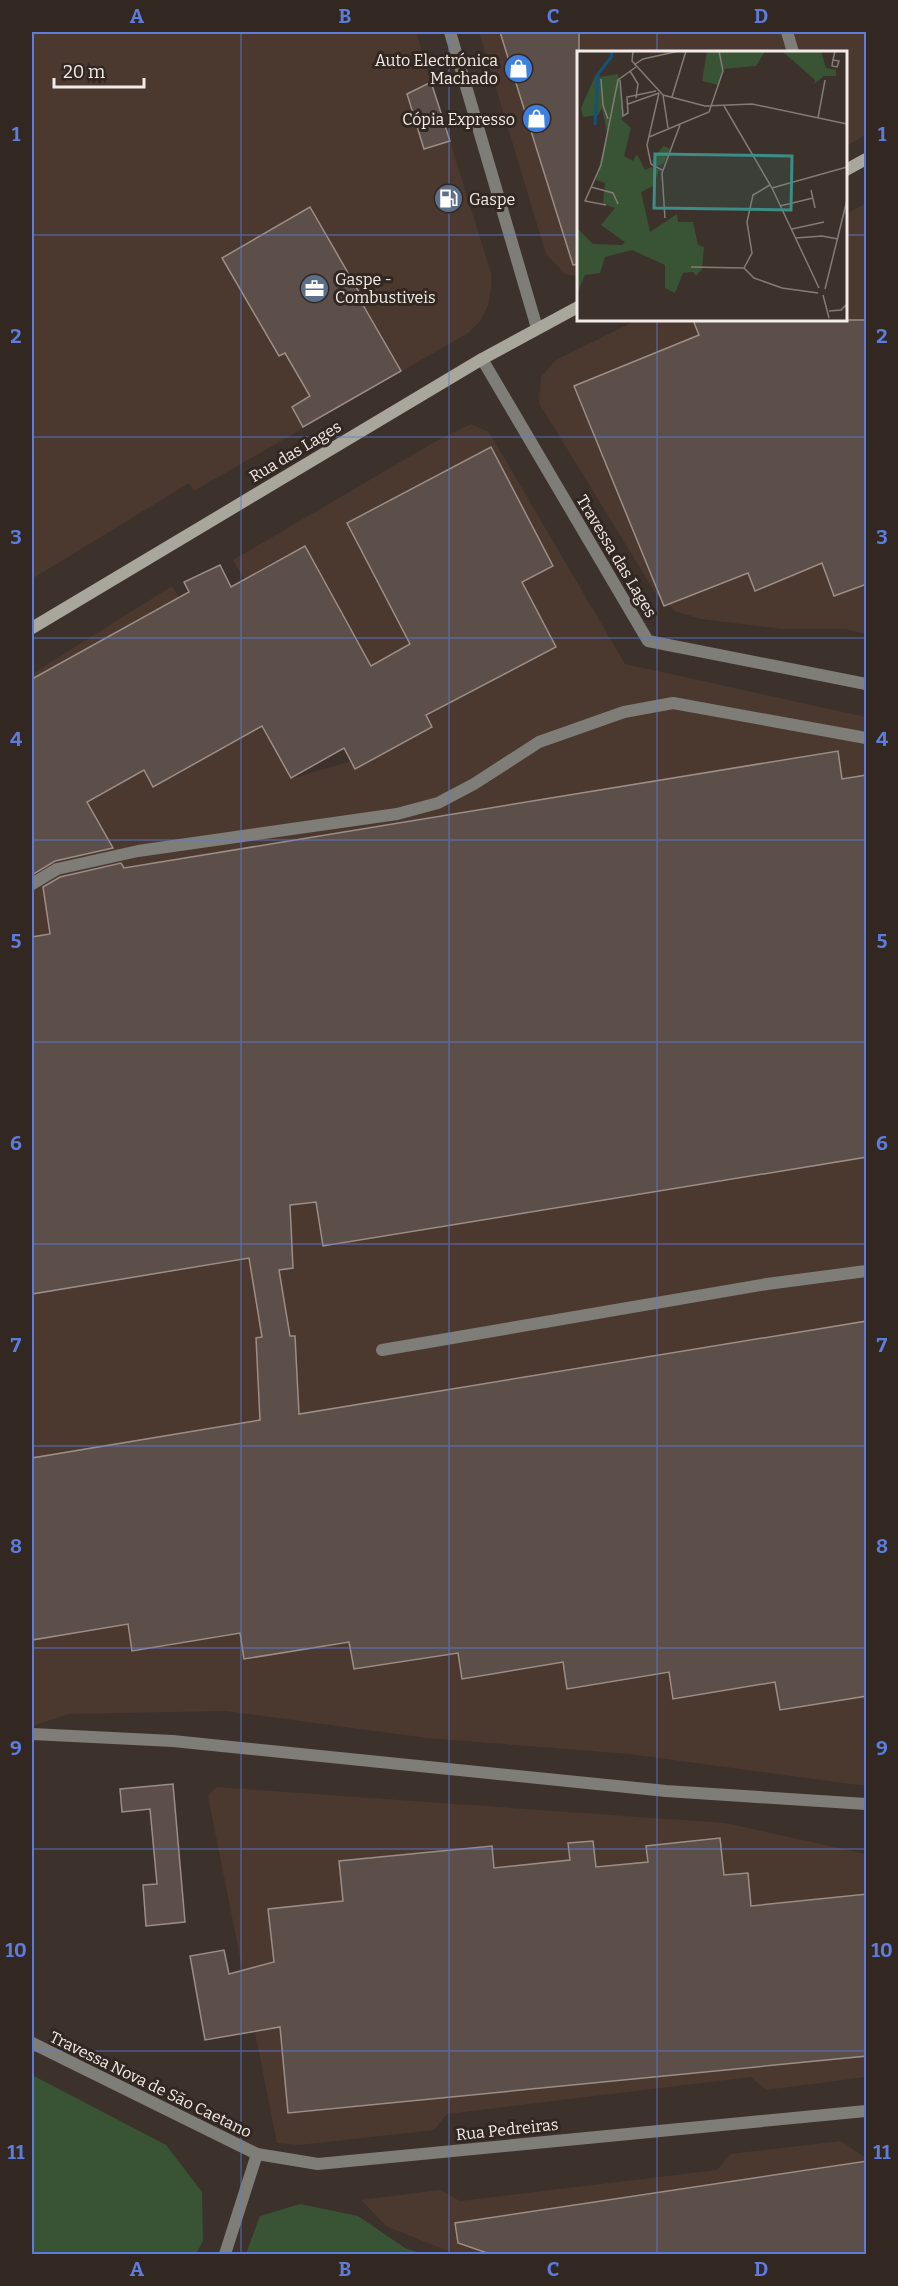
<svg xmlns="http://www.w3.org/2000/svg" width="898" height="2286" font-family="Bitter,serif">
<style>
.built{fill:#4b3930}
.green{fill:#385435}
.building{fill:#5c4f49;stroke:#9c8e87;stroke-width:1.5}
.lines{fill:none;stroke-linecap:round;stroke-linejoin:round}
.service{stroke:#7e7d77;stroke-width:12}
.minor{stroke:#7e7d77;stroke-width:12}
.secondary{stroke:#a9a69c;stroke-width:12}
.grid{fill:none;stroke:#5d7ddc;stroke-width:1.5;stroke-opacity:0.55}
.labels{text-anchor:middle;stroke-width:6;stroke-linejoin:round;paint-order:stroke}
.poi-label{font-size:16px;fill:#f3ebe7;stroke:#322721;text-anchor:end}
.street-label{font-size:16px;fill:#f3ebe7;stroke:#322721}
.inset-river{fill:none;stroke:#145278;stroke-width:3}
.inset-road{fill:none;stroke:#857b76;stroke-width:1.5}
.view{fill:#3d8d86;fill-opacity:0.15;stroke:#3d8d86;stroke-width:3}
.inset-edge{fill:none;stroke:#f3ebe7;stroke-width:3}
.neatline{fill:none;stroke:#5d7ddc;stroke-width:2}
.grid-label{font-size:20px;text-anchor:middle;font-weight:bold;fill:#5d7ddc}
</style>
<rect width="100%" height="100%" fill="#3c312b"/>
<g class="built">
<path d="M 32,32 L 416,32 L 491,273 L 491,289 L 488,305 L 480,321 L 468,333 L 194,491 L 189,483 L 32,579 Z"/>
<path d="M 479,32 L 866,32 L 866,135 L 846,146 L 846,52 L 578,52 L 578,276 L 565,274 L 546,254 Z"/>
<path d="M 866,203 L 866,634 L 845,629 L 783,629 L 701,619 L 675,611 L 656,594 L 539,403 L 541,377 L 556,360 L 637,320 L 846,320 L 846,214 Z"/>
<path d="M 471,424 L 489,432 L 625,664 L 866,717 L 866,1786 L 629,1754 L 427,1738 L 226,1711 L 69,1714 L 32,1726 L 32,674 L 172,586 L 294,778 L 351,761 L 343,741 L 233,560 L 438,440 Z"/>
<path d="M 216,1787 L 725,1823 L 866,1854 L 866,2077 L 766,2090 L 751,2077 L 447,2114 L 434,2130 L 299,2145 L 277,2143 L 208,1796 Z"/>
<path d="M 841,2141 L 866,2158 L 866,2254 L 455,2254 L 386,2226 L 361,2200 L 440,2190 L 460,2201 L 717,2170 L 730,2154 Z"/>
</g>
<g class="green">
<path d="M 32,2075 L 166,2145 L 202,2192 L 203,2241 L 196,2254 L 32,2254 Z"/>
<path d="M 300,2204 L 358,2216 L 405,2248 L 423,2254 L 246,2254 L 260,2216 Z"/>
</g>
<g class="building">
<path d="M 500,32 L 579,32 L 579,264 L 573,265 Z"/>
<path d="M 431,82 L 450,141 L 424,149 L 407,94 Z"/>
<path d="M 310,207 L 366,304 L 363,305 L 401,371 L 303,427 L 292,407 L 310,396 L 285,353 L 279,356 L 222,258 Z"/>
<path d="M 693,320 L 867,320 L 867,584 L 834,596 L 822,563 L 755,591 L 748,573 L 664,606 L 574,386 L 699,335 Z"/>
<path d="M 491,447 L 553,566 L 522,582 L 556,647 L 426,715 L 432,727 L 355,769 L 344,748 L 291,778 L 262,726 L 153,787 L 144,770 L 87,802 L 113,848 L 55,861 L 32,875 L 32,679 L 189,592 L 184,582 L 220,565 L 231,587 L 305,546 L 371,666 L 410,644 L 347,523 Z"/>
<path d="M 838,751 L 842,779 L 867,775 L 867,1157 L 323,1246 L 316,1202 L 290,1205 L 293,1268 L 279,1270 L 290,1336 L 295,1336 L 299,1414 L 867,1321 L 867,1696 L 780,1710 L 775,1682 L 673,1699 L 669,1672 L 567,1689 L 563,1662 L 462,1679 L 458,1653 L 354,1669 L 349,1642 L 244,1659 L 240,1633 L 132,1651 L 128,1624 L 32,1640 L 32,1458 L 260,1420 L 256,1338 L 262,1337 L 249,1258 L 32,1294 L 32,937 L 50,934 L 43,887 L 60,877 L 121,863 L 124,868 Z"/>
<path d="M 173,1784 L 185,1922 L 146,1926 L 143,1885 L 157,1884 L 150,1809 L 122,1812 L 120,1789 Z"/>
<path d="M 720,1838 L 724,1875 L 748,1873 L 751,1906 L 867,1894 L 867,2056 L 288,2113 L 280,2027 L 205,2040 L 190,1956 L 224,1950 L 229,1974 L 274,1962 L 268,1909 L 343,1901 L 339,1861 L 492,1846 L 494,1868 L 570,1860 L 568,1843 L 593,1841 L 596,1867 L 648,1862 L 646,1846 Z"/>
<path d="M 867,2161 L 867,2254 L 490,2254 L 458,2243 L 455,2223 Z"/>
</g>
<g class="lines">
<g class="service">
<path d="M 32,884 L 57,869 L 138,851 L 397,814 L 438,803 L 474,784 L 539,742 L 624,712 L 673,703 L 866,738"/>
<path d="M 382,1350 L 767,1284 L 866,1271"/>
<path d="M 32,1734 L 173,1741 L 666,1791 L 866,1804"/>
</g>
<g class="minor">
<path d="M 450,32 L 537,328"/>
<path d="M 787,32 L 793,52"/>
<path d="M 482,359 L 648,641 L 866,684"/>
<path d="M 32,2043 L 257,2154 L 318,2164 L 866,2111"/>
<path d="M 225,2254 L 257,2154"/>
</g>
<g class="secondary">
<path d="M 846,170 L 866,159"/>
<path d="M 32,628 L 482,359 L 578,307"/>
</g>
</g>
<path class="grid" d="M 241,32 L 241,2254M 449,32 L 449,2254M 657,32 L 657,52M 32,235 L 578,235M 846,235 L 866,235M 657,320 L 657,2254M 32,437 L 866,437M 32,638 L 866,638M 32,840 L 866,840M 32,1042 L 866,1042M 32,1244 L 866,1244M 32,1446 L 866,1446M 32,1648 L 866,1648M 32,1849 L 866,1849M 32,2051 L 866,2051"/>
<defs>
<symbol id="shop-disc" viewBox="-11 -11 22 22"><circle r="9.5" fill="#3f7fe0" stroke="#322721"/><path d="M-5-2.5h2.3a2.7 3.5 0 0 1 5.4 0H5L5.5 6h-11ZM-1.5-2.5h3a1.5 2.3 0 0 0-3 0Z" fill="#fff"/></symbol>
<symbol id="fuel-disc" viewBox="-11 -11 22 22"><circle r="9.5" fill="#5c6f8a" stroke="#322721"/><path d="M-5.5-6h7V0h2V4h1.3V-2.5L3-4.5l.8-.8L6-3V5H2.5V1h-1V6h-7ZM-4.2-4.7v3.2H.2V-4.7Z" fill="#fff"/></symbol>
<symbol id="office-disc" viewBox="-11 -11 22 22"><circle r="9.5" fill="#5c6f8a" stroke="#322721"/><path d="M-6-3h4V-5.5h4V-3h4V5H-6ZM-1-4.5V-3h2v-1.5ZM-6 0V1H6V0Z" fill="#fff"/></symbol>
</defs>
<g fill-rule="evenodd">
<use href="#shop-disc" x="502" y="52" width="33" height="33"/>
<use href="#shop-disc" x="520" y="102" width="33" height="33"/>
<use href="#fuel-disc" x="432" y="182" width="33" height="33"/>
<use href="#office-disc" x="298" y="272" width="33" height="33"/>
</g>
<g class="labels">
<g class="poi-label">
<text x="498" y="66">Auto Electrónica<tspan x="498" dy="18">Machado</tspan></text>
<text x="515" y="125">Cópia Expresso</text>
<text x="469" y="205" text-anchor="start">Gaspe</text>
<text x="335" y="285" text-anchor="start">Gaspe -<tspan x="335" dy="18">Combustiveis</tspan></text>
</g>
<g class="street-label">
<text transform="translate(295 451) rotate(-31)" y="6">Rua das Lages</text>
<text transform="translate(617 556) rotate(59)" y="6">Travessa das Lages</text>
<text transform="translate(151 2084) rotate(26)" y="6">Travessa Nova de São Caetano</text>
<text transform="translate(507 2129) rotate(-6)" y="6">Rua Pedreiras</text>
</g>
</g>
<g transform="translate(577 51)">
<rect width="270" height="270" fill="#3c312b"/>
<path d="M 130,0 L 188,0 L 179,15 L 146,18 L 141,34 L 125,30 ZM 205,0 L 244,0 L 249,17 L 259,19 L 259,25 L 247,25 L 237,33 L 238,29 ZM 19,23 L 23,26 L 41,23 L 47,64 L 44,68 L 54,77 L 47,105 L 56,110 L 60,103 L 68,119 L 74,116 L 82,119 L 76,135 L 64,141 L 73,181 L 100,163 L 101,171 L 116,171 L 121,194 L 127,196 L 125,218 L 119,225 L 116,221 L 106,222 L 98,242 L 88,237 L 88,214 L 55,199 L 28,206 L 23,222 L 8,224 L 0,243 L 0,177 L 16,193 L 45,194 L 48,191 L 24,174 L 38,157 L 26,153 L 28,132 L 19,129 L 30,82 L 25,57 L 21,64 L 6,66 L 4,57 ZM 86,95 L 94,98 L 86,113 L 80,115 L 75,110 Z" fill="#385435"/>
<path class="inset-river" d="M 18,74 L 21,23 L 35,5 L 34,0"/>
<path class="inset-road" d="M 56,0 L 55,10 L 86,44 L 128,55 L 175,53 L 270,73M 256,9 L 262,10 L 260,16 L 255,15 L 256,9 L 258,0M 57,14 L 66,8 L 102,0M 53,20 L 61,33 L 59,47M 24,28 L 26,54 L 31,68M 43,29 L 46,65 L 51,62 L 50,46 L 79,40M 82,42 L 70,94 L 74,113 L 85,119M 86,44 L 91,77M 95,46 L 109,0M 51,53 L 82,42M 147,55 L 195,137 L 242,237M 241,67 L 248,29M 72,86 L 132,61 L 146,20 L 142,0M 14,136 L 36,142 L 41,153M 195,137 L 270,116M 234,139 L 238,157M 29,154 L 8,150 L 24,114 L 41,29 L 59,16M 203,155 L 236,147M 88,167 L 85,122 L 103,74M 215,178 L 247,171M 219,187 L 245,185 L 261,188M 114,216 L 167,217M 167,217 L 175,202 L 170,171 L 176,144 L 193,134M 167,217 L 177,227 L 205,237 L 241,242M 248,238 L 270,149M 246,244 L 252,267M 252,260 L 264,259 L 270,253"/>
<path class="view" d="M 78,103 L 215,105 L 214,159 L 77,157 Z"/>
<rect width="270" height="270" class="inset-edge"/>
</g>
<rect width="898" height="2286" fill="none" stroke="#322721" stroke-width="66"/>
<path d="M54 78v9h90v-9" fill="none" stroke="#f3ebe7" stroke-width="3"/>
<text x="63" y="78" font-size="18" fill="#f3ebe7" stroke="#322721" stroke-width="4.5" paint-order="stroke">20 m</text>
<rect x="33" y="33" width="832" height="2220" class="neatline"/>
<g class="grid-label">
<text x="137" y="23">A</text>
<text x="345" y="23">B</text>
<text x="553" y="23">C</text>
<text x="761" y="23">D</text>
<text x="16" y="141">1</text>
<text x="882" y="141">1</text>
<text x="16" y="343">2</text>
<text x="882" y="343">2</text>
<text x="16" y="544">3</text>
<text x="882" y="544">3</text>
<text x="16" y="746">4</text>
<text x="882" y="746">4</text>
<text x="16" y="948">5</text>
<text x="882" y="948">5</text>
<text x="16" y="1150">6</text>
<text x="882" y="1150">6</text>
<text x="16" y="1352">7</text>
<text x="882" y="1352">7</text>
<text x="16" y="1553">8</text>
<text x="882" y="1553">8</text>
<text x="16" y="1755">9</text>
<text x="882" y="1755">9</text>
<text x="16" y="1957">10</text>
<text x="882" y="1957">10</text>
<text x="16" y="2159">11</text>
<text x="882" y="2159">11</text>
<text x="137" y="2276">A</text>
<text x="345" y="2276">B</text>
<text x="553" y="2276">C</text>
<text x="761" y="2276">D</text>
</g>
</svg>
